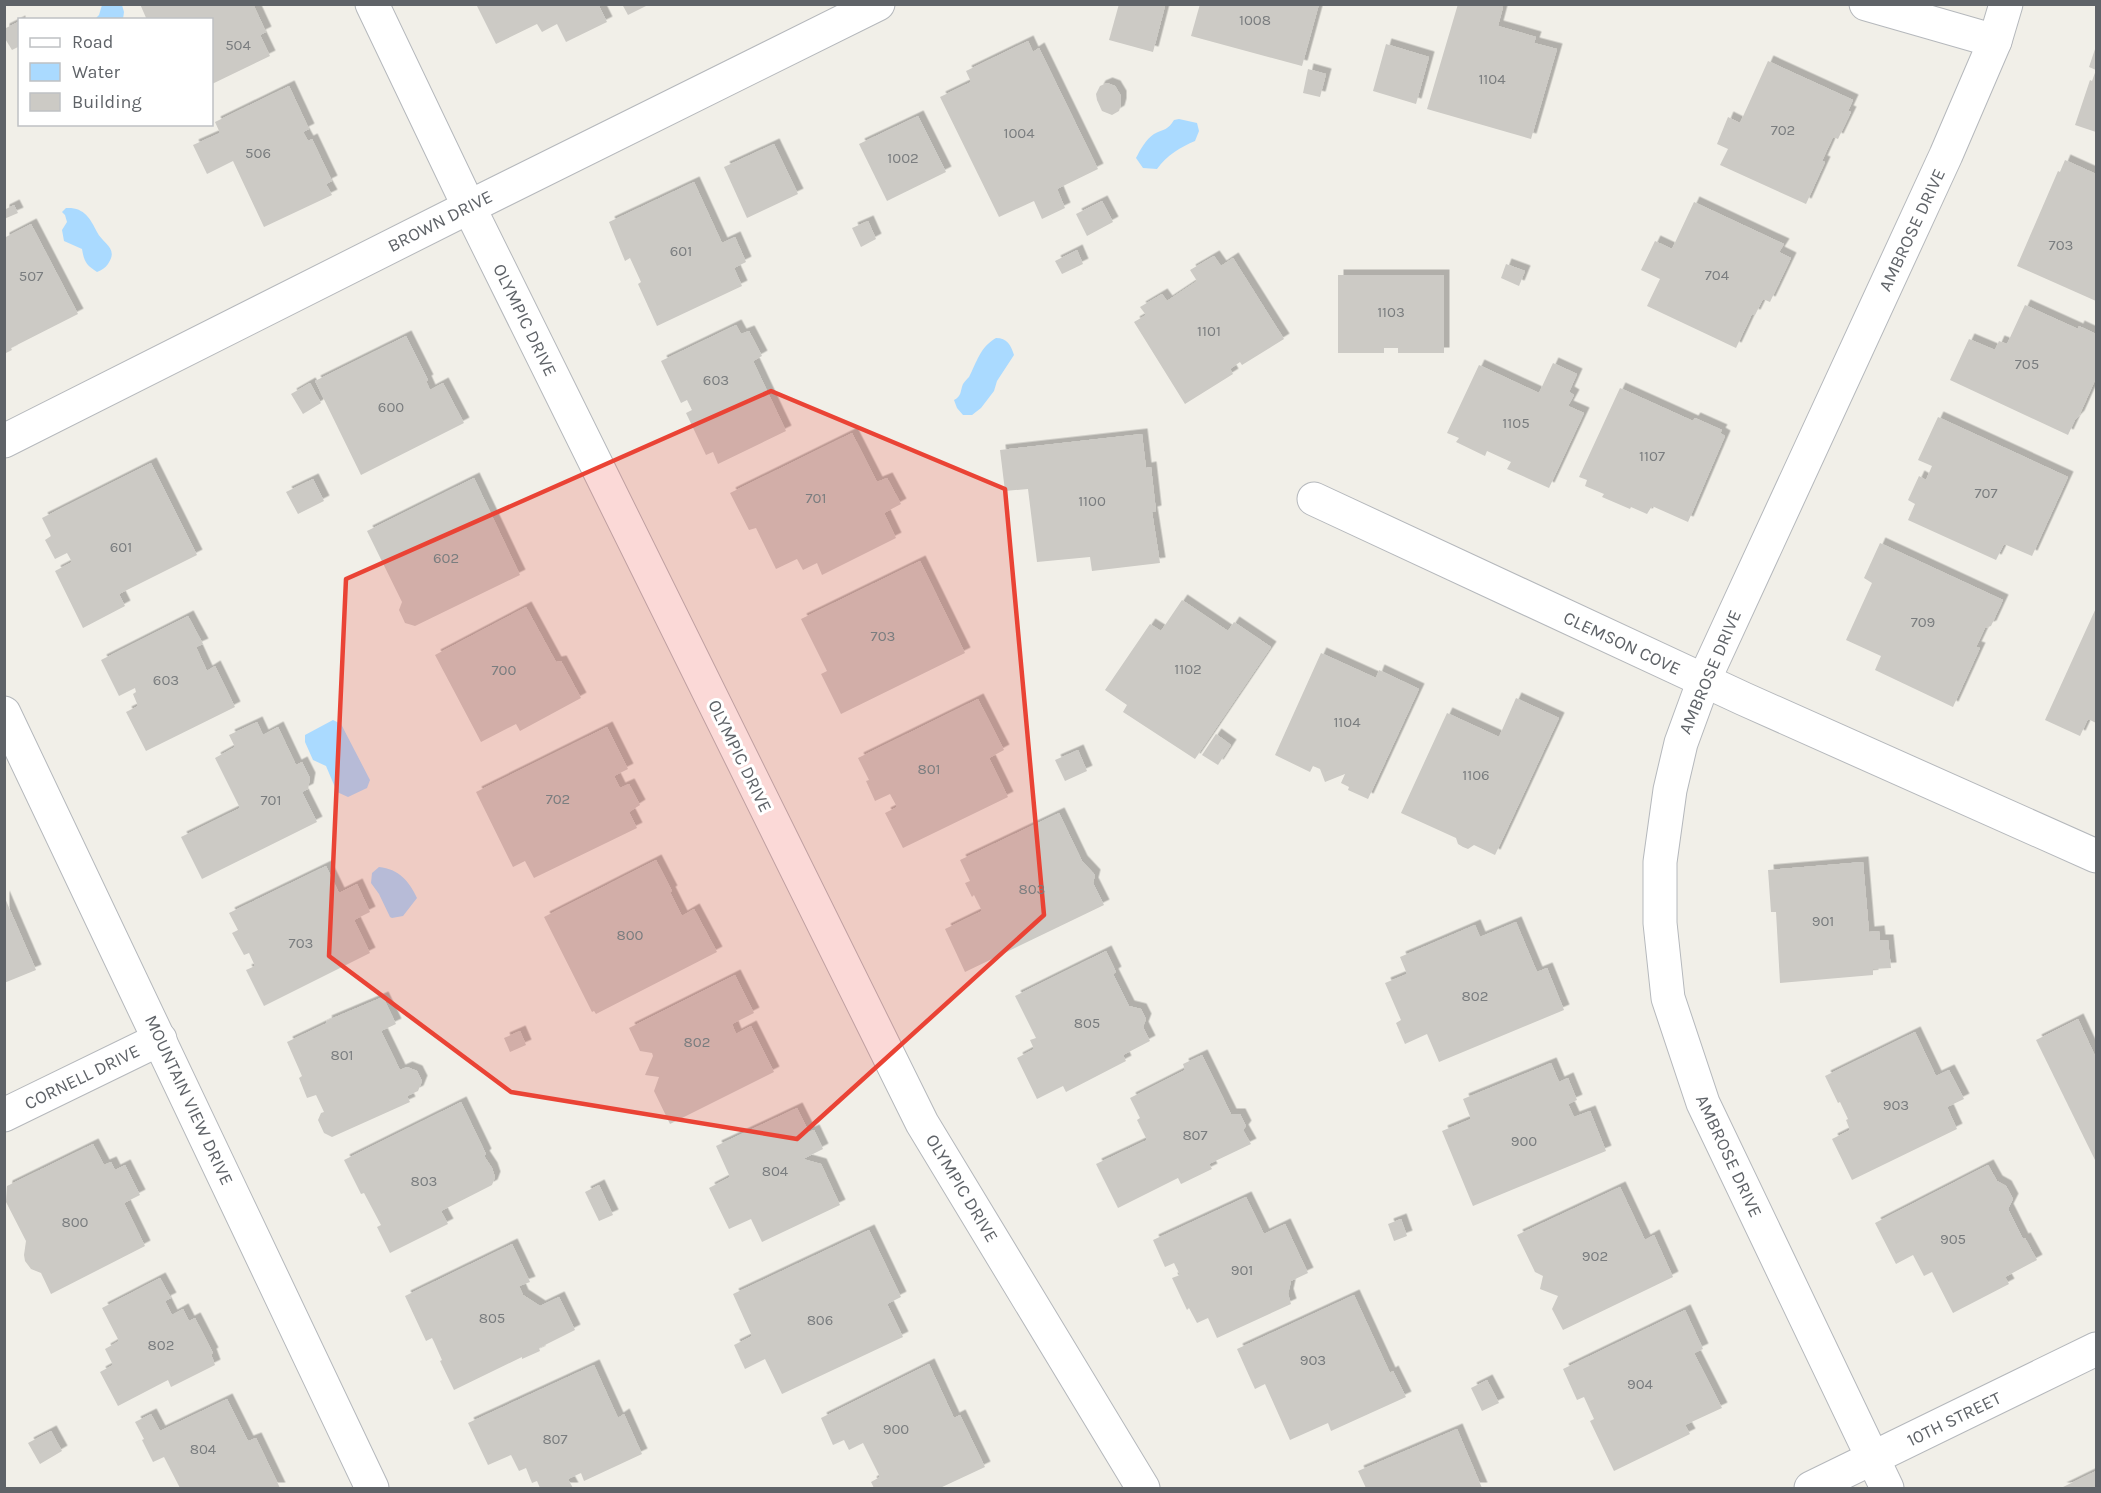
<svg xmlns="http://www.w3.org/2000/svg" width="2101" height="1493" font-family="Karla,sans-serif">
<style>
.water{fill:#aadaff}
.building{fill:#cccac5;filter:url(#shadow)}
.lines{fill:none;stroke-linecap:round;stroke-linejoin:round}
.minor-casing{stroke:#b5b8bc;stroke-width:35}
.minor{stroke:#fff;stroke-width:33}
.marked{fill:#ea4335;fill-opacity:0.2;stroke:#ea4335;stroke-width:4.5;stroke-linejoin:round}
.labels{text-anchor:middle;stroke-width:6;stroke-linejoin:round;paint-order:stroke}
.number-label{font-size:15px;fill:#7a7d7f}
.street-label{font-size:18px;fill:#5f6368;stroke:#fff}
</style>
<defs>
<filter id="shadow"><feDropShadow dx="5.5" dy="-5.5" stdDeviation="0" flood-color="#0004"/></filter>
</defs>
<rect width="100%" height="100%" fill="#f1efe8"/>
<g class="water">
<path d="M 102,5 L 122,5 L 124,12 L 123,19 L 95,19 L 99,15 Z"/>
<path d="M 1179,119 L 1197,123 L 1199,131 L 1195,141 C 1181,147 1167,155 1157,169 L 1143,168 L 1136,158 C 1140,150 1146,139 1154,134 C 1164,129 1168,130 1174,120 Z"/>
<path d="M 66,208 C 84,207 90,218 97,232 C 103,244 119,248 108,264 C 105,268 102,270 97,272 C 86,265 84,261 82,249 L 64,241 L 62,230 L 67,222 L 65,215 L 62,212 Z"/>
<path d="M 996,338 C 1007,338 1011,345 1014,355 L 997,381 L 994,391 L 981,408 L 972,415 L 963,415 L 957,408 L 954,400 C 962,396 960,391 963,384 C 965,381 967,379 969,377 C 977,362 980,347 996,338 Z"/>
<path d="M 333,720 L 341,724 L 370,780 L 367,788 L 348,797 L 337,792 L 326,766 L 313,760 L 305,742 L 305,735 Z"/>
<path d="M 379,867 C 399,869 409,881 417,898 L 403,916 L 392,918 L 390,917 L 379,894 L 371,883 L 372,873 Z"/>
</g>
<g class="building">
<path d="M 140,4 L 253,4 L 266,32 L 260,35 L 270,56 L 212,84 L 212,20 L 147,20 Z"/>
<path d="M 476,4 L 598,4 L 607,22 L 566,42 L 557,24 L 542,32 L 537,24 L 496,44 Z"/>
<path d="M 622,4 L 650,4 L 628,15 Z"/>
<path d="M 1119,4 L 1165,6 L 1153,52 L 1109,40 Z"/>
<path d="M 1200,4 L 1319,4 L 1302,66 L 1191,36 Z"/>
<path d="M 1458,4 L 1493,4 L 1503,7 L 1498,26 L 1536,37 L 1534,43 L 1557,49 L 1531,139 L 1427,109 Z"/>
<path d="M 20,21 L 20,46 L 12,50 L 4,37 L 4,29 Z"/>
<path d="M 1028,41 L 1033,52 L 1039,48 L 1098,169 L 1057,189 L 1065,208 L 1042,219 L 1034,201 L 999,217 L 940,97 L 971,82 L 966,71 Z"/>
<path d="M 1386,44 L 1429,57 L 1416,104 L 1373,91 Z"/>
<path d="M 2096,46 L 2096,132 L 2075,125 L 2090,80 L 2092,81 L 2096,70 L 2089,67 Z"/>
<path d="M 1768,61 L 1853,100 L 1848,111 L 1851,112 L 1838,139 L 1833,137 L 1822,161 L 1825,162 L 1806,204 L 1720,165 L 1728,149 L 1717,144 L 1728,117 L 1740,123 Z"/>
<path d="M 1308,69 L 1326,74 L 1320,97 L 1303,93 Z"/>
<path d="M 1107,83 L 1115,86 L 1121,96 L 1121,104 L 1119,111 L 1112,115 L 1102,111 L 1097,100 L 1096,94 L 1100,86 Z"/>
<path d="M 289,86 L 309,129 L 303,132 L 308,141 L 312,139 L 332,181 L 326,184 L 332,195 L 264,227 L 233,161 L 207,174 L 193,145 L 220,133 L 215,122 Z"/>
<path d="M 918,116 L 946,172 L 887,201 L 859,144 Z"/>
<path d="M 774,144 L 798,194 L 747,218 L 724,167 Z"/>
<path d="M 2065,160 L 2096,174 L 2096,301 L 2017,266 L 2058,171 L 2060,172 Z"/>
<path d="M 694,182 L 722,243 L 735,237 L 746,262 L 734,268 L 742,286 L 657,326 L 638,284 L 641,282 L 630,258 L 625,261 L 609,222 Z"/>
<path d="M 1102,201 L 1113,222 L 1087,236 L 1076,214 Z"/>
<path d="M 1694,202 L 1784,244 L 1779,252 L 1791,258 L 1770,302 L 1763,299 L 1755,315 L 1752,314 L 1736,348 L 1647,306 L 1660,279 L 1641,270 L 1655,241 L 1672,249 Z"/>
<path d="M 14,205 L 18,213 L 4,219 L 4,210 Z"/>
<path d="M 868,221 L 876,239 L 861,247 L 852,228 Z"/>
<path d="M 31,224 L 78,314 L 11,348 L 12,350 L 4,354 L 4,238 Z"/>
<path d="M 1077,250 L 1083,264 L 1062,274 L 1055,261 Z"/>
<path d="M 1214,256 L 1221,266 L 1233,258 L 1284,339 L 1242,365 L 1240,362 L 1230,369 L 1233,374 L 1185,404 L 1134,322 L 1146,315 L 1140,307 L 1162,294 L 1167,301 L 1197,281 L 1190,270 Z"/>
<path d="M 1506,264 L 1525,271 L 1519,286 L 1501,278 Z"/>
<path d="M 1338,275 L 1444,275 L 1444,353 L 1398,353 L 1398,348 L 1384,348 L 1384,353 L 1338,353 Z"/>
<path d="M 2025,305 L 2078,329 L 2079,326 L 2096,334 L 2096,378 L 2079,416 L 2075,420 L 2068,435 L 1950,380 L 1969,339 L 1995,350 L 1999,341 L 2007,344 Z"/>
<path d="M 736,325 L 741,334 L 749,331 L 762,356 L 753,361 L 786,431 L 718,464 L 713,452 L 706,455 L 686,413 L 692,410 L 687,400 L 681,403 L 661,361 Z"/>
<path d="M 406,336 L 428,380 L 426,381 L 430,390 L 443,383 L 464,423 L 361,475 L 315,381 Z"/>
<path d="M 1553,363 L 1577,374 L 1569,392 L 1574,395 L 1568,406 L 1584,413 L 1549,488 L 1507,469 L 1511,462 L 1487,451 L 1485,456 L 1456,442 L 1459,438 L 1447,433 L 1479,365 L 1539,393 Z"/>
<path d="M 310,383 L 321,403 L 303,414 L 291,394 Z"/>
<path d="M 1620,388 L 1693,421 L 1695,418 L 1722,430 L 1720,433 L 1725,436 L 1688,522 L 1652,506 L 1647,514 L 1631,507 L 1630,509 L 1602,497 L 1604,494 L 1585,486 L 1587,480 L 1579,477 Z"/>
<path d="M 1938,417 L 2068,477 L 2032,556 L 2004,544 L 1996,560 L 1908,520 L 1915,504 L 1908,500 L 1919,476 L 1926,480 L 1932,466 L 1918,460 Z"/>
<path d="M 852,433 L 877,482 L 887,478 L 901,504 L 884,513 L 896,538 L 822,575 L 817,563 L 803,570 L 797,559 L 776,569 L 756,528 L 749,530 L 730,493 Z"/>
<path d="M 1142,434 L 1146,468 L 1151,467 L 1156,511 L 1152,512 L 1160,563 L 1092,571 L 1090,557 L 1037,562 L 1028,489 L 1005,491 L 1000,450 Z"/>
<path d="M 151,463 L 197,555 L 119,594 L 125,606 L 83,628 L 55,571 L 72,562 L 67,553 L 55,559 L 45,540 L 51,536 L 42,518 Z"/>
<path d="M 474,478 L 520,575 L 415,626 L 405,623 L 399,610 L 402,602 L 367,531 Z"/>
<path d="M 313,479 L 324,501 L 298,514 L 286,492 Z"/>
<path d="M 1880,543 L 2003,600 L 1991,626 L 1985,628 L 1976,647 L 1980,648 L 1953,707 L 1875,670 L 1881,656 L 1846,640 L 1872,583 L 1864,578 Z"/>
<path d="M 920,561 L 965,653 L 841,714 L 821,674 L 827,671 L 801,619 Z"/>
<path d="M 1182,600 L 1228,631 L 1234,622 L 1271,647 L 1195,759 L 1123,712 L 1127,705 L 1105,690 L 1150,624 L 1161,631 Z"/>
<path d="M 526,607 L 556,662 L 561,661 L 581,698 L 520,731 L 516,724 L 481,742 L 435,655 Z"/>
<path d="M 2096,608 L 2096,723 L 2088,719 L 2080,736 L 2045,720 Z"/>
<path d="M 188,616 L 203,644 L 196,647 L 207,671 L 215,666 L 235,707 L 146,751 L 126,712 L 138,706 L 133,694 L 136,692 L 135,688 L 119,696 L 101,660 Z"/>
<path d="M 1321,653 L 1376,678 L 1379,670 L 1419,689 L 1368,799 L 1348,790 L 1349,787 L 1341,783 L 1345,774 L 1325,782 L 1320,769 L 1313,766 L 1310,772 L 1275,755 Z"/>
<path d="M 1516,698 L 1559,718 L 1495,855 L 1474,845 L 1468,849 L 1463,847 L 1458,844 L 1456,838 L 1401,813 L 1447,713 L 1499,737 Z"/>
<path d="M 978,699 L 1004,750 L 989,758 L 1008,797 L 903,848 L 885,813 L 897,807 L 890,794 L 875,801 L 866,781 L 869,780 L 858,758 Z"/>
<path d="M 257,722 L 263,735 L 278,727 L 296,765 L 302,762 L 310,778 L 308,789 L 302,792 L 317,822 L 202,879 L 181,837 L 240,808 L 215,758 L 235,747 L 229,735 Z"/>
<path d="M 607,727 L 628,769 L 614,776 L 620,788 L 629,784 L 640,805 L 629,812 L 637,828 L 534,878 L 525,861 L 513,867 L 476,792 Z"/>
<path d="M 1216,734 L 1231,745 L 1218,765 L 1202,755 Z"/>
<path d="M 1078,750 L 1087,771 L 1065,781 L 1055,760 Z"/>
<path d="M 1059,813 L 1082,861 L 1095,875 L 1093,883 L 1104,905 L 965,972 L 945,929 L 982,911 L 974,895 L 972,897 L 965,883 L 970,881 L 960,860 Z"/>
<path d="M 656,860 L 672,891 L 670,892 L 682,916 L 694,909 L 717,952 L 596,1014 L 594,1011 L 592,1012 L 544,917 Z"/>
<path d="M 1863,862 L 1869,932 L 1879,931 L 1880,940 L 1888,940 L 1891,968 L 1873,969 L 1873,975 L 1780,983 L 1776,912 L 1771,912 L 1768,870 Z"/>
<path d="M 326,866 L 339,893 L 357,884 L 370,912 L 354,920 L 370,953 L 264,1006 L 246,970 L 255,966 L 249,953 L 244,955 L 232,933 L 238,930 L 229,913 Z"/>
<path d="M 4,896 L 36,970 L 4,983 Z"/>
<path d="M 1516,922 L 1537,972 L 1547,968 L 1564,1010 L 1439,1062 L 1427,1034 L 1405,1044 L 1396,1023 L 1401,1020 L 1385,983 L 1407,974 L 1400,957 L 1475,925 L 1480,937 Z"/>
<path d="M 1106,951 L 1116,972 L 1113,974 L 1129,1006 L 1141,1009 L 1146,1019 L 1143,1027 L 1150,1041 L 1123,1055 L 1126,1061 L 1066,1092 L 1063,1086 L 1037,1099 L 1017,1058 L 1034,1049 L 1030,1040 L 1036,1038 L 1015,996 Z"/>
<path d="M 735,975 L 754,1013 L 732,1024 L 736,1034 L 751,1026 L 774,1072 L 670,1124 L 654,1091 L 659,1077 L 645,1075 L 653,1056 L 652,1053 L 640,1051 L 629,1028 Z"/>
<path d="M 383,997 L 396,1024 L 381,1031 L 400,1070 L 407,1067 L 417,1071 L 422,1081 L 418,1091 L 407,1096 L 410,1102 L 332,1137 L 324,1133 L 318,1120 L 321,1113 L 324,1112 L 316,1095 L 307,1098 L 299,1078 L 302,1076 L 287,1042 L 327,1023 L 326,1021 Z"/>
<path d="M 2078,1019 L 2096,1058 L 2096,1162 L 2036,1040 Z"/>
<path d="M 520,1031 L 526,1045 L 510,1052 L 504,1038 Z"/>
<path d="M 1915,1032 L 1936,1076 L 1949,1070 L 1964,1099 L 1947,1107 L 1957,1129 L 1852,1180 L 1832,1139 L 1850,1130 L 1846,1120 L 1848,1119 L 1840,1102 L 1838,1103 L 1825,1076 Z"/>
<path d="M 1202,1055 L 1231,1114 L 1240,1114 L 1246,1126 L 1243,1130 L 1251,1144 L 1209,1164 L 1212,1169 L 1181,1184 L 1178,1178 L 1118,1208 L 1096,1164 L 1147,1140 L 1137,1120 L 1140,1118 L 1130,1098 L 1185,1070 L 1183,1064 Z"/>
<path d="M 1551,1063 L 1559,1082 L 1568,1078 L 1577,1100 L 1568,1104 L 1574,1117 L 1590,1111 L 1606,1151 L 1473,1206 L 1442,1131 L 1471,1119 L 1463,1099 Z"/>
<path d="M 461,1102 L 486,1154 L 484,1156 L 492,1168 L 495,1177 L 492,1185 L 441,1211 L 448,1224 L 390,1253 L 377,1227 L 381,1225 L 364,1193 L 361,1194 L 344,1160 Z"/>
<path d="M 797,1108 L 809,1132 L 814,1130 L 823,1149 L 803,1159 L 821,1164 L 840,1205 L 762,1242 L 751,1219 L 729,1229 L 709,1188 L 730,1177 L 716,1146 Z"/>
<path d="M 93,1144 L 104,1165 L 111,1162 L 115,1170 L 125,1165 L 140,1195 L 124,1203 L 145,1246 L 51,1294 L 41,1273 L 31,1269 L 25,1261 L 24,1255 L 26,1241 L 6,1202 L 7,1186 Z"/>
<path d="M 1988,1165 L 1997,1181 L 2006,1186 L 2013,1199 L 2008,1209 L 2023,1239 L 2025,1238 L 2037,1260 L 2005,1277 L 2009,1284 L 1953,1313 L 1932,1272 L 1924,1276 L 1913,1255 L 1896,1264 L 1875,1223 Z"/>
<path d="M 599,1185 L 613,1215 L 599,1221 L 585,1192 Z"/>
<path d="M 1620,1187 L 1645,1240 L 1654,1235 L 1673,1277 L 1563,1330 L 1552,1309 L 1558,1296 L 1540,1289 L 1543,1276 L 1535,1272 L 1517,1235 Z"/>
<path d="M 1246,1197 L 1264,1234 L 1285,1224 L 1308,1273 L 1291,1281 L 1288,1294 L 1291,1304 L 1217,1338 L 1208,1318 L 1197,1323 L 1189,1308 L 1187,1310 L 1172,1278 L 1180,1275 L 1174,1263 L 1165,1267 L 1153,1240 Z"/>
<path d="M 1401,1219 L 1407,1236 L 1394,1241 L 1388,1224 Z"/>
<path d="M 869,1230 L 901,1297 L 887,1304 L 903,1337 L 782,1394 L 765,1359 L 745,1369 L 734,1345 L 752,1336 L 733,1294 Z"/>
<path d="M 512,1244 L 530,1282 L 519,1286 L 523,1295 L 540,1306 L 559,1297 L 575,1330 L 539,1348 L 540,1351 L 522,1359 L 522,1357 L 454,1390 L 440,1361 L 442,1360 L 434,1342 L 432,1338 L 426,1341 L 405,1296 Z"/>
<path d="M 160,1278 L 171,1298 L 165,1301 L 172,1315 L 183,1309 L 189,1321 L 195,1318 L 213,1353 L 211,1354 L 215,1365 L 171,1387 L 168,1380 L 118,1406 L 100,1372 L 113,1365 L 105,1349 L 119,1341 L 102,1308 Z"/>
<path d="M 1354,1295 L 1390,1373 L 1393,1371 L 1406,1397 L 1331,1431 L 1328,1423 L 1290,1440 L 1265,1384 L 1255,1389 L 1237,1349 Z"/>
<path d="M 1685,1310 L 1703,1349 L 1694,1353 L 1722,1408 L 1685,1425 L 1690,1434 L 1614,1471 L 1590,1421 L 1594,1419 L 1584,1397 L 1577,1400 L 1563,1369 Z"/>
<path d="M 929,1364 L 954,1418 L 960,1415 L 985,1467 L 940,1488 L 874,1488 L 871,1482 L 880,1477 L 863,1443 L 849,1450 L 844,1440 L 833,1445 L 821,1418 Z"/>
<path d="M 594,1365 L 618,1418 L 624,1414 L 642,1454 L 584,1481 L 581,1473 L 568,1479 L 573,1488 L 540,1488 L 537,1481 L 532,1483 L 526,1468 L 519,1471 L 511,1455 L 488,1465 L 468,1423 Z"/>
<path d="M 1487,1380 L 1499,1403 L 1482,1411 L 1471,1388 Z"/>
<path d="M 227,1399 L 248,1441 L 256,1438 L 280,1488 L 180,1488 L 164,1457 L 153,1462 L 142,1440 L 144,1439 L 135,1422 L 151,1414 L 160,1431 Z"/>
<path d="M 1457,1429 L 1482,1488 L 1366,1488 L 1358,1471 Z"/>
<path d="M 51,1431 L 62,1451 L 40,1464 L 28,1443 Z"/>
<path d="M 2096,1471 L 2096,1488 L 2061,1488 Z"/>
</g>
<g class="lines">
<defs>
<g id="minor">
<path d="M 372,4 L 469,207 L 922,1123 L 1143,1488"/>
<path d="M 1866,4 L 1995,41"/>
<path d="M 4,441 L 469,207 L 878,4"/>
<path d="M 1314,499 L 1744,699 L 2096,856"/>
<path d="M 4,713 L 372,1488"/>
<path d="M 4,1115 L 160,1039"/>
<path d="M 1811,1488 L 2096,1349"/>
<path d="M 1887,1488 L 1703,1103 L 1668,998 L 1660,923 L 1660,862 L 1670,790 L 1681,743 L 1704,680 L 1946,155 L 1995,41 L 2006,4"/>
</g>
</defs>
<use href="#minor" class="minor-casing"/>
<use href="#minor" class="minor"/>
</g>
<path class="marked" d="M 771,391 L 1005,489 L 1044,915 L 797,1139 L 511,1092 L 329,956 L 346,579 Z"/>
<g class="labels">
<g class="number-label">
<text x="1255" y="25">1008</text>
<text x="238" y="50">504</text>
<text x="1492" y="84">1104</text>
<text x="1783" y="135">702</text>
<text x="1019" y="138">1004</text>
<text x="258" y="158">506</text>
<text x="903" y="163">1002</text>
<text x="2061" y="250">703</text>
<text x="681" y="256">601</text>
<text x="1717" y="280">704</text>
<text x="31" y="281">507</text>
<text x="1391" y="317">1103</text>
<text x="1209" y="336">1101</text>
<text x="2027" y="369">705</text>
<text x="716" y="385">603</text>
<text x="391" y="412">600</text>
<text x="1516" y="428">1105</text>
<text x="1652" y="461">1107</text>
<text x="1986" y="498">707</text>
<text x="816" y="503">701</text>
<text x="1092" y="506">1100</text>
<text x="121" y="552">601</text>
<text x="446" y="563">602</text>
<text x="1923" y="627">709</text>
<text x="883" y="641">703</text>
<text x="1188" y="674">1102</text>
<text x="504" y="675">700</text>
<text x="166" y="685">603</text>
<text x="1347" y="727">1104</text>
<text x="929" y="774">801</text>
<text x="1476" y="780">1106</text>
<text x="558" y="804">702</text>
<text x="271" y="805">701</text>
<text x="1032" y="894">803</text>
<text x="1823" y="926">901</text>
<text x="630" y="940">800</text>
<text x="301" y="948">703</text>
<text x="1475" y="1001">802</text>
<text x="1087" y="1028">805</text>
<text x="697" y="1047">802</text>
<text x="342" y="1060">801</text>
<text x="1896" y="1110">903</text>
<text x="1195" y="1140">807</text>
<text x="1524" y="1146">900</text>
<text x="775" y="1176">804</text>
<text x="424" y="1186">803</text>
<text x="75" y="1227">800</text>
<text x="1953" y="1244">905</text>
<text x="1595" y="1261">902</text>
<text x="1242" y="1275">901</text>
<text x="492" y="1323">805</text>
<text x="820" y="1325">806</text>
<text x="161" y="1350">802</text>
<text x="1313" y="1365">903</text>
<text x="1640" y="1389">904</text>
<text x="896" y="1434">900</text>
<text x="555" y="1444">807</text>
<text x="203" y="1454">804</text>
</g>
<g class="street-label">
<text transform="translate(440 221) rotate(-27)" y="6">BROWN DRIVE</text>
<text transform="translate(1912 230) rotate(-65)" y="6">AMBROSE DRIVE</text>
<text transform="translate(525 320) rotate(64)" y="6">OLYMPIC DRIVE</text>
<text transform="translate(1622 643) rotate(25)" y="6">CLEMSON COVE</text>
<text transform="translate(1710 672) rotate(-67)" y="6">AMBROSE DRIVE</text>
<text transform="translate(740 756) rotate(64)" y="6">OLYMPIC DRIVE</text>
<text transform="translate(82 1077) rotate(-26)" y="6">CORNELL DRIVE</text>
<text transform="translate(189 1100) rotate(65)" y="6">MOUNTAIN VIEW DRIVE</text>
<text transform="translate(1729 1156) rotate(65)" y="6">AMBROSE DRIVE</text>
<text transform="translate(962 1188) rotate(59)" y="6">OLYMPIC DRIVE</text>
<text transform="translate(1954 1419) rotate(-26)" y="6">10TH STREET</text>
</g>
</g>
<rect width="2101" height="1493" fill="none" stroke="#5f6368" stroke-width="12"/>
<rect x="18" y="18" width="195" height="108" fill="#ffffff" stroke="#bfc1c3" stroke-width="1.5"/>
<rect x="30" y="38" width="30" height="9" fill="#ffffff" stroke="#bfc1c3" stroke-width="1.5"/>
<text x="72" y="48" font-size="18" fill="#5f6368">Road</text>
<rect x="30" y="63" width="30" height="18" fill="#aadaff" stroke="#bfc1c3" stroke-width="1.5"/>
<text x="72" y="78" font-size="18" fill="#5f6368">Water</text>
<rect x="30" y="93" width="30" height="18" fill="#cccac5" stroke="#bfc1c3" stroke-width="1.5"/>
<text x="72" y="108" font-size="18" fill="#5f6368">Building</text>
</svg>
